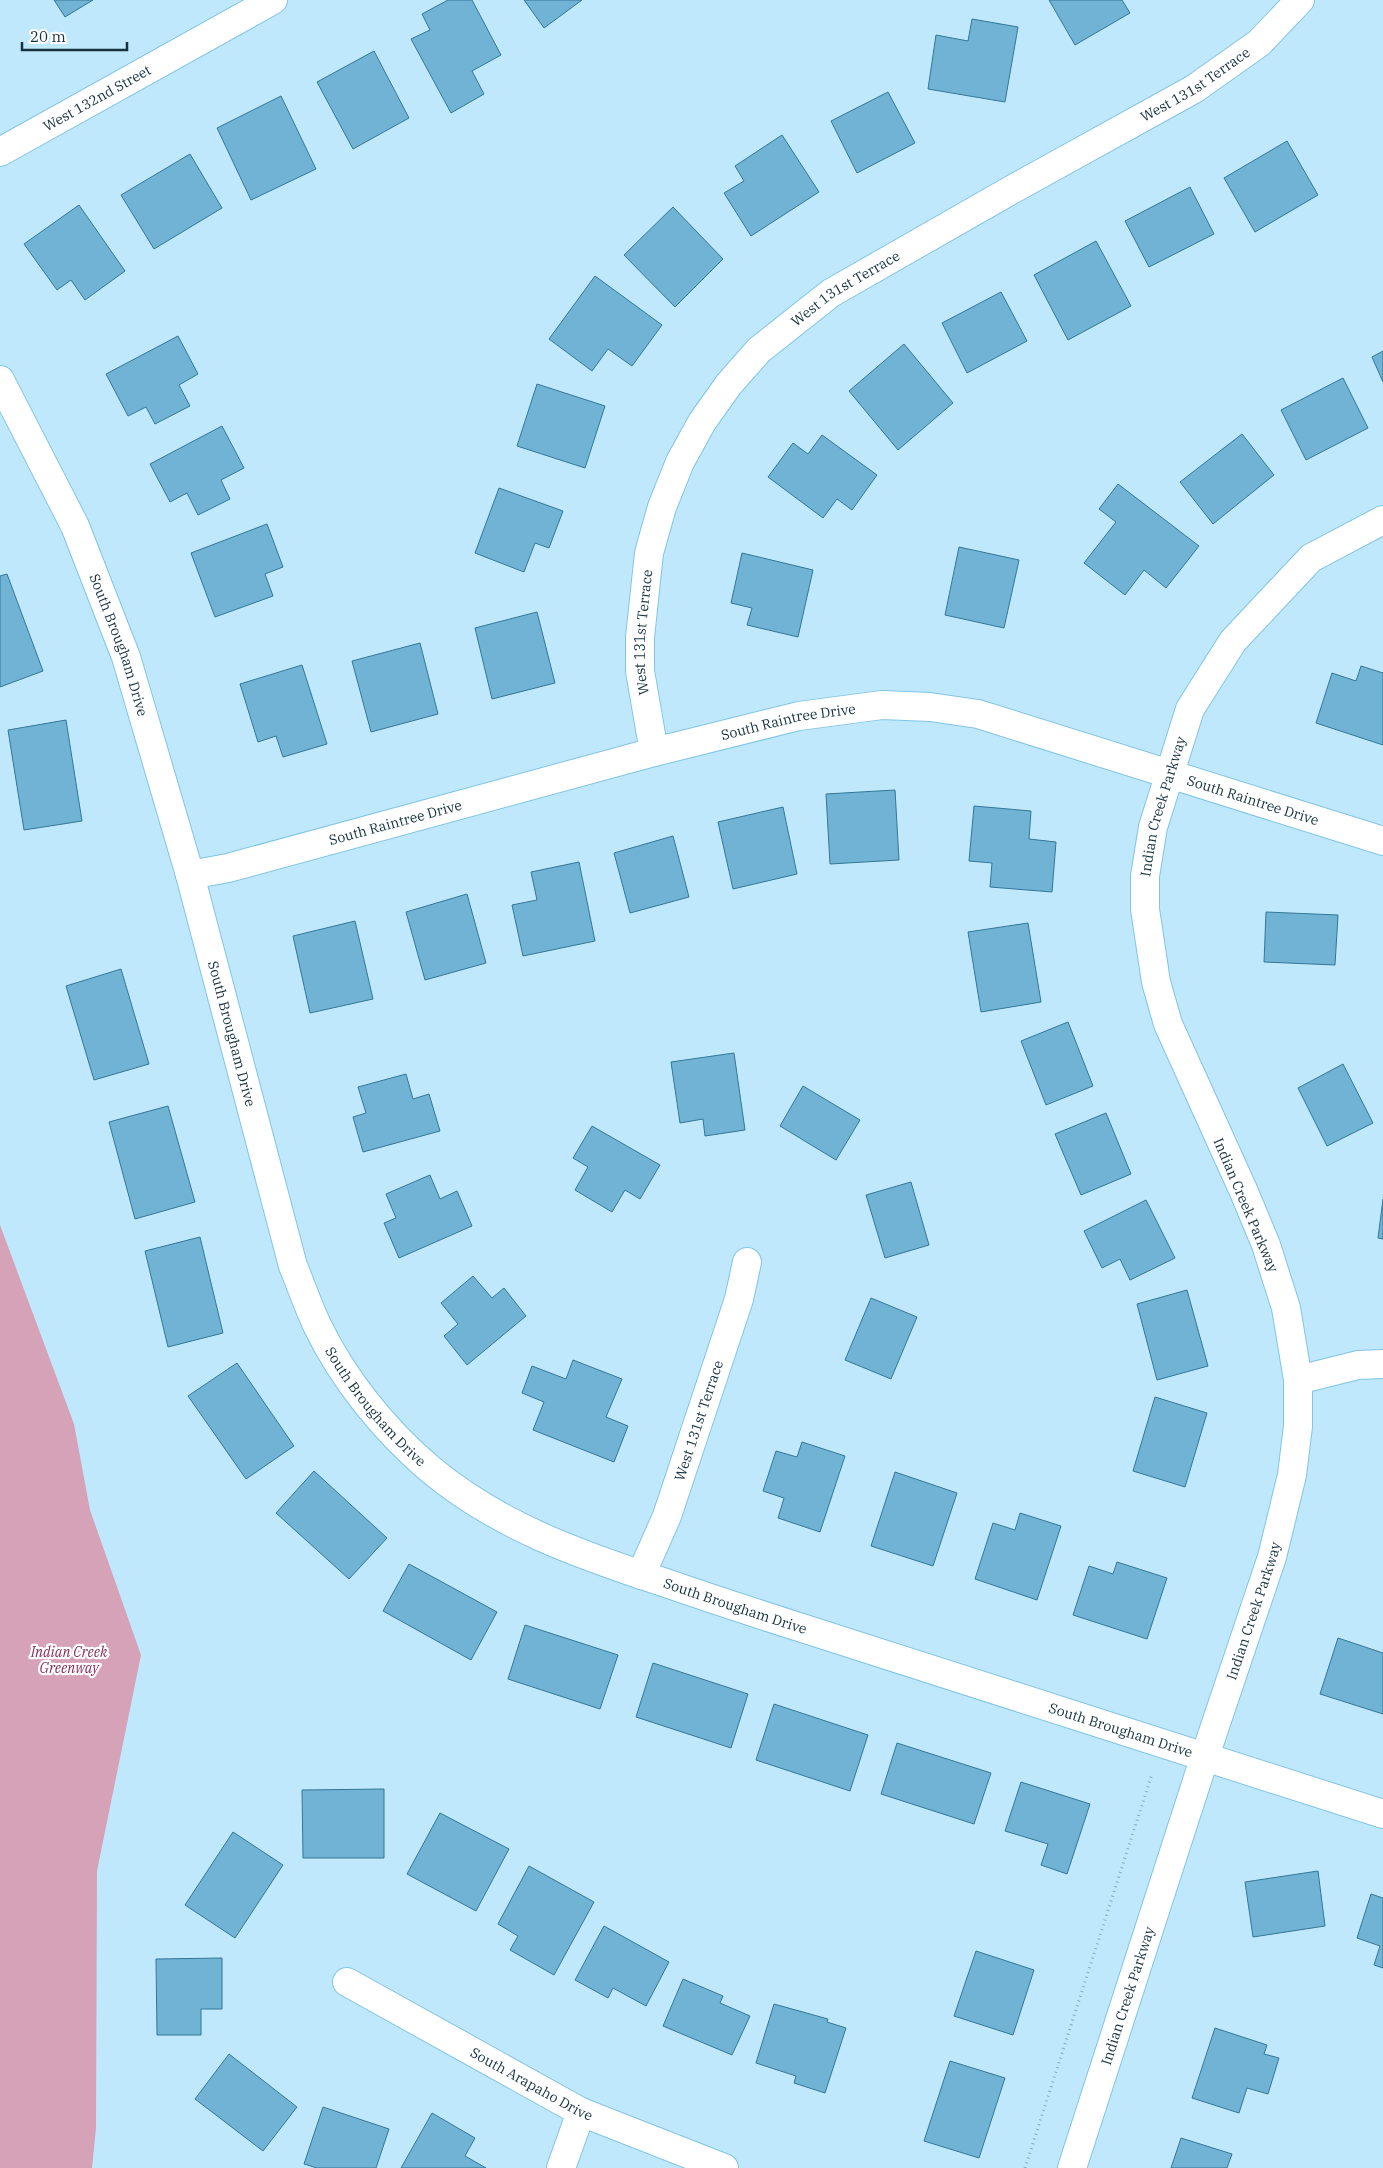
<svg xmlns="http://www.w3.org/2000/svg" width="1383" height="2168" font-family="'IBM Plex Serif',serif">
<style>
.green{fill:#d5a2b8}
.building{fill:#70b3d5;stroke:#337796}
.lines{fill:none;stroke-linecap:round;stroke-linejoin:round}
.street-casing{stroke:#81c4e6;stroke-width:30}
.secondary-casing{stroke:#81c4e6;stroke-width:30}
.path{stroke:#87abbd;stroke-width:3;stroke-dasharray:1 4;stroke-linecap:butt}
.street{stroke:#fff;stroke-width:28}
.secondary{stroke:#fff;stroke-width:28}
.labels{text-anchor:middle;stroke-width:4.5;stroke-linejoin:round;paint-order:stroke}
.street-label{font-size:14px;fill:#16323f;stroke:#fff}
.park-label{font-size:14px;font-style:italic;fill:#872d5c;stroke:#fff}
</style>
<rect width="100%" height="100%" fill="#c0e8fd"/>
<path class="green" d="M 0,1225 L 74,1424 L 90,1510 L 141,1655 L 97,1871 L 96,2128 L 92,2168 L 0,2168 Z"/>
<g class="building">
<path d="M 54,0 L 93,0 L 65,17 Z"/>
<path d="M 448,0 L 472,0 L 501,55 L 472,71 L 484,94 L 451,113 L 411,39 L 430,30 L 422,14 Z"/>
<path d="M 524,0 L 582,0 L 544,28 Z"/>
<path d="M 1049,0 L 1122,0 L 1130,13 L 1075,45 Z"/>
<path d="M 972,19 L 1018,27 L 1005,102 L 928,89 L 936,35 L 968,41 Z"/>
<path d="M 374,51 L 409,118 L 353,149 L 317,82 Z"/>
<path d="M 888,92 L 915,143 L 857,173 L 831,121 Z"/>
<path d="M 281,96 L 316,169 L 251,200 L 217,128 Z"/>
<path d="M 782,135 L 819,192 L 751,236 L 724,193 L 744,181 L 735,166 Z"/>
<path d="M 1287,141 L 1318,195 L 1255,232 L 1224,178 Z"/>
<path d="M 190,154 L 222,208 L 154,249 L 121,195 Z"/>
<path d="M 1190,187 L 1214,234 L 1149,267 L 1125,221 Z"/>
<path d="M 79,205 L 125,271 L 85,300 L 71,280 L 57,290 L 24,244 Z"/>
<path d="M 673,207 L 723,259 L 675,307 L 624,255 Z"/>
<path d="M 1096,241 L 1131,306 L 1068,340 L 1034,275 Z"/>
<path d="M 595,276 L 662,325 L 632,366 L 608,349 L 592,371 L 549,339 Z"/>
<path d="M 1001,292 L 1027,341 L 967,373 L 942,323 Z"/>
<path d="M 178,336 L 198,374 L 179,385 L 190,406 L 155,424 L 146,407 L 128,416 L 106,374 Z"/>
<path d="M 904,344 L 953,403 L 898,450 L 849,391 Z"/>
<path d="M 1383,351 L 1383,382 L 1372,357 Z"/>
<path d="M 1343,378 L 1368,428 L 1306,460 L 1281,410 Z"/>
<path d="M 537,384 L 605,406 L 585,468 L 517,446 Z"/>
<path d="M 222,426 L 244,468 L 221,480 L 230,499 L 198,515 L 187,493 L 170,502 L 150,464 Z"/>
<path d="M 1242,434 L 1274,475 L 1213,524 L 1180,482 Z"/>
<path d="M 822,435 L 877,475 L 852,510 L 837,499 L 823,518 L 768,477 L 793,443 L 808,454 Z"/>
<path d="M 1118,484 L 1199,546 L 1166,588 L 1144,570 L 1125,595 L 1084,563 L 1116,522 L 1099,509 Z"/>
<path d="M 499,488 L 563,511 L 549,548 L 535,543 L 524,572 L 475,553 Z"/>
<path d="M 267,524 L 283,567 L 265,574 L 273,596 L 215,617 L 191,553 Z"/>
<path d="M 959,547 L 1019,560 L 1004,628 L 945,615 Z"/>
<path d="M 742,553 L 813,570 L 798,637 L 747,625 L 752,608 L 731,603 Z"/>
<path d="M 7,574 L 43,671 L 0,687 L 0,576 Z"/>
<path d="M 537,612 L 555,683 L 492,699 L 475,628 Z"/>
<path d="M 420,643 L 438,714 L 371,732 L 352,661 Z"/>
<path d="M 302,665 L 327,744 L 283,757 L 276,736 L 258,742 L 240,684 Z"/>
<path d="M 1361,666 L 1383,673 L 1383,745 L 1316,723 L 1332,673 L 1356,681 Z"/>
<path d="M 66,720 L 82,821 L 24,830 L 8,730 Z"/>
<path d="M 895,790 L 899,860 L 830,864 L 826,794 Z"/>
<path d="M 974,806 L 1031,811 L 1029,839 L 1056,842 L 1052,892 L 990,887 L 992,863 L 969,861 Z"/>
<path d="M 783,807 L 797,874 L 733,889 L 718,822 Z"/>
<path d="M 673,836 L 689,897 L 630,913 L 614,853 Z"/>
<path d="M 579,862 L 595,941 L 523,956 L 512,905 L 537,900 L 531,872 Z"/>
<path d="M 467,894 L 486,963 L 425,980 L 406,912 Z"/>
<path d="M 1266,912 L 1338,915 L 1335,965 L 1264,962 Z"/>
<path d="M 355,921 L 373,999 L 310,1013 L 293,936 Z"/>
<path d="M 1028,923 L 1041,1002 L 981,1012 L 968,932 Z"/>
<path d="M 121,969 L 149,1064 L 94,1080 L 66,986 Z"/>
<path d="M 1068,1022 L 1093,1086 L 1046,1105 L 1021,1041 Z"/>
<path d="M 734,1053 L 745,1130 L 705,1136 L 703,1119 L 680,1123 L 671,1062 Z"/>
<path d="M 1343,1064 L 1373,1123 L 1327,1146 L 1298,1088 Z"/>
<path d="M 406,1074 L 413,1099 L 429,1094 L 440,1131 L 363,1152 L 353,1117 L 366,1113 L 358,1087 Z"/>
<path d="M 803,1086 L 860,1120 L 836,1160 L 780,1126 Z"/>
<path d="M 168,1106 L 195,1202 L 135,1219 L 109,1122 Z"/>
<path d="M 1106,1113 L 1131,1174 L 1081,1195 L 1055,1134 Z"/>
<path d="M 592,1126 L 660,1165 L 640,1199 L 625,1190 L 612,1212 L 575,1190 L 588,1167 L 573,1158 Z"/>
<path d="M 430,1175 L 440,1199 L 457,1191 L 472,1226 L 399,1258 L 384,1223 L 396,1218 L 386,1194 Z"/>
<path d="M 911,1182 L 929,1245 L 885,1258 L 866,1195 Z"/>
<path d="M 1383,1199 L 1383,1239 L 1378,1238 Z"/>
<path d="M 1146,1200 L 1175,1258 L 1130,1280 L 1120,1259 L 1102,1268 L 1084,1231 Z"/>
<path d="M 200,1237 L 223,1333 L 168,1347 L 145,1251 Z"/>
<path d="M 473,1276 L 492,1298 L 504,1288 L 526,1316 L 467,1365 L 444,1336 L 458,1324 L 441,1303 Z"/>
<path d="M 1187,1290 L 1208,1366 L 1157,1380 L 1137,1304 Z"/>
<path d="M 871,1298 L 917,1317 L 891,1379 L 845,1360 Z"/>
<path d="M 573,1360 L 622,1379 L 606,1417 L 628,1426 L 614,1462 L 533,1430 L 544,1402 L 522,1393 L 532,1366 L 566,1379 Z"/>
<path d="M 237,1363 L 294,1446 L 246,1479 L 188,1396 Z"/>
<path d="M 1155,1397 L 1207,1413 L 1185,1487 L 1133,1471 Z"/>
<path d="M 802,1442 L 845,1456 L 820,1532 L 778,1518 L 784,1498 L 763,1491 L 776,1451 L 797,1457 Z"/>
<path d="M 314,1471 L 387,1538 L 349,1579 L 276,1513 Z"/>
<path d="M 895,1472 L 957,1493 L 933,1566 L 871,1546 Z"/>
<path d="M 1020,1513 L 1061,1526 L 1037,1600 L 975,1579 L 993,1523 L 1015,1530 Z"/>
<path d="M 1117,1562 L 1167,1578 L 1147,1639 L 1073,1615 L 1089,1566 L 1113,1574 Z"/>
<path d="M 409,1564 L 497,1612 L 471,1660 L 383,1611 Z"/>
<path d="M 525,1625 L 618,1655 L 600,1709 L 508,1679 Z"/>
<path d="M 1338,1638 L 1383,1653 L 1383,1714 L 1320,1694 Z"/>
<path d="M 653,1663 L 748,1694 L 731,1748 L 636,1717 Z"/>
<path d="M 774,1704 L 868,1735 L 850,1791 L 756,1760 Z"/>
<path d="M 897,1743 L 991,1773 L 974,1824 L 881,1794 Z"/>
<path d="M 1021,1782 L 1090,1804 L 1067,1874 L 1041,1865 L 1048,1844 L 1005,1831 Z"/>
<path d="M 384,1789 L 384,1858 L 303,1858 L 302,1790 Z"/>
<path d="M 440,1813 L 509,1849 L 476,1911 L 407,1874 Z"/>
<path d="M 233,1832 L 283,1865 L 235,1938 L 185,1905 Z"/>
<path d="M 529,1866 L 594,1902 L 554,1975 L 510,1950 L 518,1936 L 498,1924 Z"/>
<path d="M 1318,1871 L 1325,1926 L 1253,1937 L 1245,1882 Z"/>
<path d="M 1371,1894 L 1383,1898 L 1383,1968 L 1374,1965 L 1380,1946 L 1357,1938 Z"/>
<path d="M 604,1926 L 669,1962 L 646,2006 L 613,1988 L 608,1998 L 575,1980 Z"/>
<path d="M 976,1951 L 1034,1970 L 1013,2035 L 954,2016 Z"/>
<path d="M 222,1958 L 222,2009 L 201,2009 L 201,2035 L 157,2035 L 156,1959 Z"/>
<path d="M 683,1979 L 723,1996 L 720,2003 L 750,2016 L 732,2055 L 663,2026 Z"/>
<path d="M 774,2004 L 828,2019 L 827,2022 L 846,2028 L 825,2093 L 794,2083 L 796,2076 L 756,2063 Z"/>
<path d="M 1215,2028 L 1267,2045 L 1264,2054 L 1279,2058 L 1268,2094 L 1247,2088 L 1239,2113 L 1192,2098 Z"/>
<path d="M 229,2054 L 297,2107 L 263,2151 L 195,2099 Z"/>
<path d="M 950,2061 L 1005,2078 L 979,2158 L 924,2141 Z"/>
<path d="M 323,2107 L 389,2129 L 376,2168 L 317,2168 L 304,2164 Z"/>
<path d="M 432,2113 L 475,2138 L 465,2156 L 486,2168 L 401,2168 Z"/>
<path d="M 1181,2138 L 1232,2154 L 1227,2168 L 1171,2168 Z"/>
</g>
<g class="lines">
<defs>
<g id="street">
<path id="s1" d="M 0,152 L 273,0"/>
<path id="s2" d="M 0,380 L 75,526 L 126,657 L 190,875 L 293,1266 C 301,1285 308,1306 317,1325 C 343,1379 384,1430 430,1469 C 498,1526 580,1555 663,1582 C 709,1598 755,1613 802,1628 C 995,1691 1190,1751 1383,1814"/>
<path id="s3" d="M 654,752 L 640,671 L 640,637 L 649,553 L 662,507 L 680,462 L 702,422 L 729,384 L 759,350 L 831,293 L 1013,189 L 1194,89 L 1259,43 L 1300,0"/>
<path id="s4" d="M 190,875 L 228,868 L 654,752 L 799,716 L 882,705 L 930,707 L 978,714 L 1383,841"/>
<path d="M 1298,1380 L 1358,1365 L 1383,1364"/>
<path id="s5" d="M 641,1575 L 667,1516 L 739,1299 L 747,1262"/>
<path id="s6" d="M 347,1982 L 581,2112 L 724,2168"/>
<path d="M 561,2168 L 581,2112"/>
</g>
<g id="secondary">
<path id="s7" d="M 1072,2168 L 1205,1756 L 1272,1557 L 1292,1475 L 1298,1426 L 1298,1380 L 1286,1308 L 1266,1245 L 1244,1192 L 1168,1024 L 1156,982 L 1145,909 L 1145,876 L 1153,827 L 1190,709 L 1233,641 L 1311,558 L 1383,520"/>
</g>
</defs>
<use href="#street" class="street-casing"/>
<use href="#secondary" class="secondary-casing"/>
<path class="path" d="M 1025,2168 L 1152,1774"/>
<use href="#street" class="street"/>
<use href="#secondary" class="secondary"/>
</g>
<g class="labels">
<g class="street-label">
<text dy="5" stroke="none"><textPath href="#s3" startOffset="946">West 131st Terrace</textPath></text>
<text dy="5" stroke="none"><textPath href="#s1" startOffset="111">West 132nd Street</textPath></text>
<text dy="5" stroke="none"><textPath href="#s3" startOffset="541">West 131st Terrace</textPath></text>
<text dy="5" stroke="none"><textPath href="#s3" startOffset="121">West 131st Terrace</textPath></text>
<text dy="5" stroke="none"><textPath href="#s2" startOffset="291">South Brougham Drive</textPath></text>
<text dy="5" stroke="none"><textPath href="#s4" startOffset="618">South Raintree Drive</textPath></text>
<text dy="5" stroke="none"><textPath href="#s4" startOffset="1098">South Raintree Drive</textPath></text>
<text dy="5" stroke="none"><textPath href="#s7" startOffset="1426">Indian Creek Parkway</textPath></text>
<text dy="5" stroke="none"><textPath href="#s4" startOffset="212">South Raintree Drive</textPath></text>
<text dy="5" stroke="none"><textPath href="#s2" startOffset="696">South Brougham Drive</textPath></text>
<text transform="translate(1246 1205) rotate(67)" y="5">Indian Creek Parkway</text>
<text dy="5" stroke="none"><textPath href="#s2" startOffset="1101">South Brougham Drive</textPath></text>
<text dy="5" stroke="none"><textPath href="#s5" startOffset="165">West 131st Terrace</textPath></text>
<text dy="5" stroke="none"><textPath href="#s2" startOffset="1521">South Brougham Drive</textPath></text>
<text dy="5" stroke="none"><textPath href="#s7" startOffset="586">Indian Creek Parkway</textPath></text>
<text dy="5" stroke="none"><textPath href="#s2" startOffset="1926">South Brougham Drive</textPath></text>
<text dy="5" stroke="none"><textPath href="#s7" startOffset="181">Indian Creek Parkway</textPath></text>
<text dy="5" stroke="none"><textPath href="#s6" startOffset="211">South Arapaho Drive</textPath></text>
</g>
<g class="park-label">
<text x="69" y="1657">Indian Creek<tspan x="69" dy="16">Greenway</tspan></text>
</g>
</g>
<path d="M22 42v8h105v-8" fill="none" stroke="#16323f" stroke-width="2.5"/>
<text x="30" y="42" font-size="15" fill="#16323f" stroke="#ffffff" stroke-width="4" paint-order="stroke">20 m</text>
</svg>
